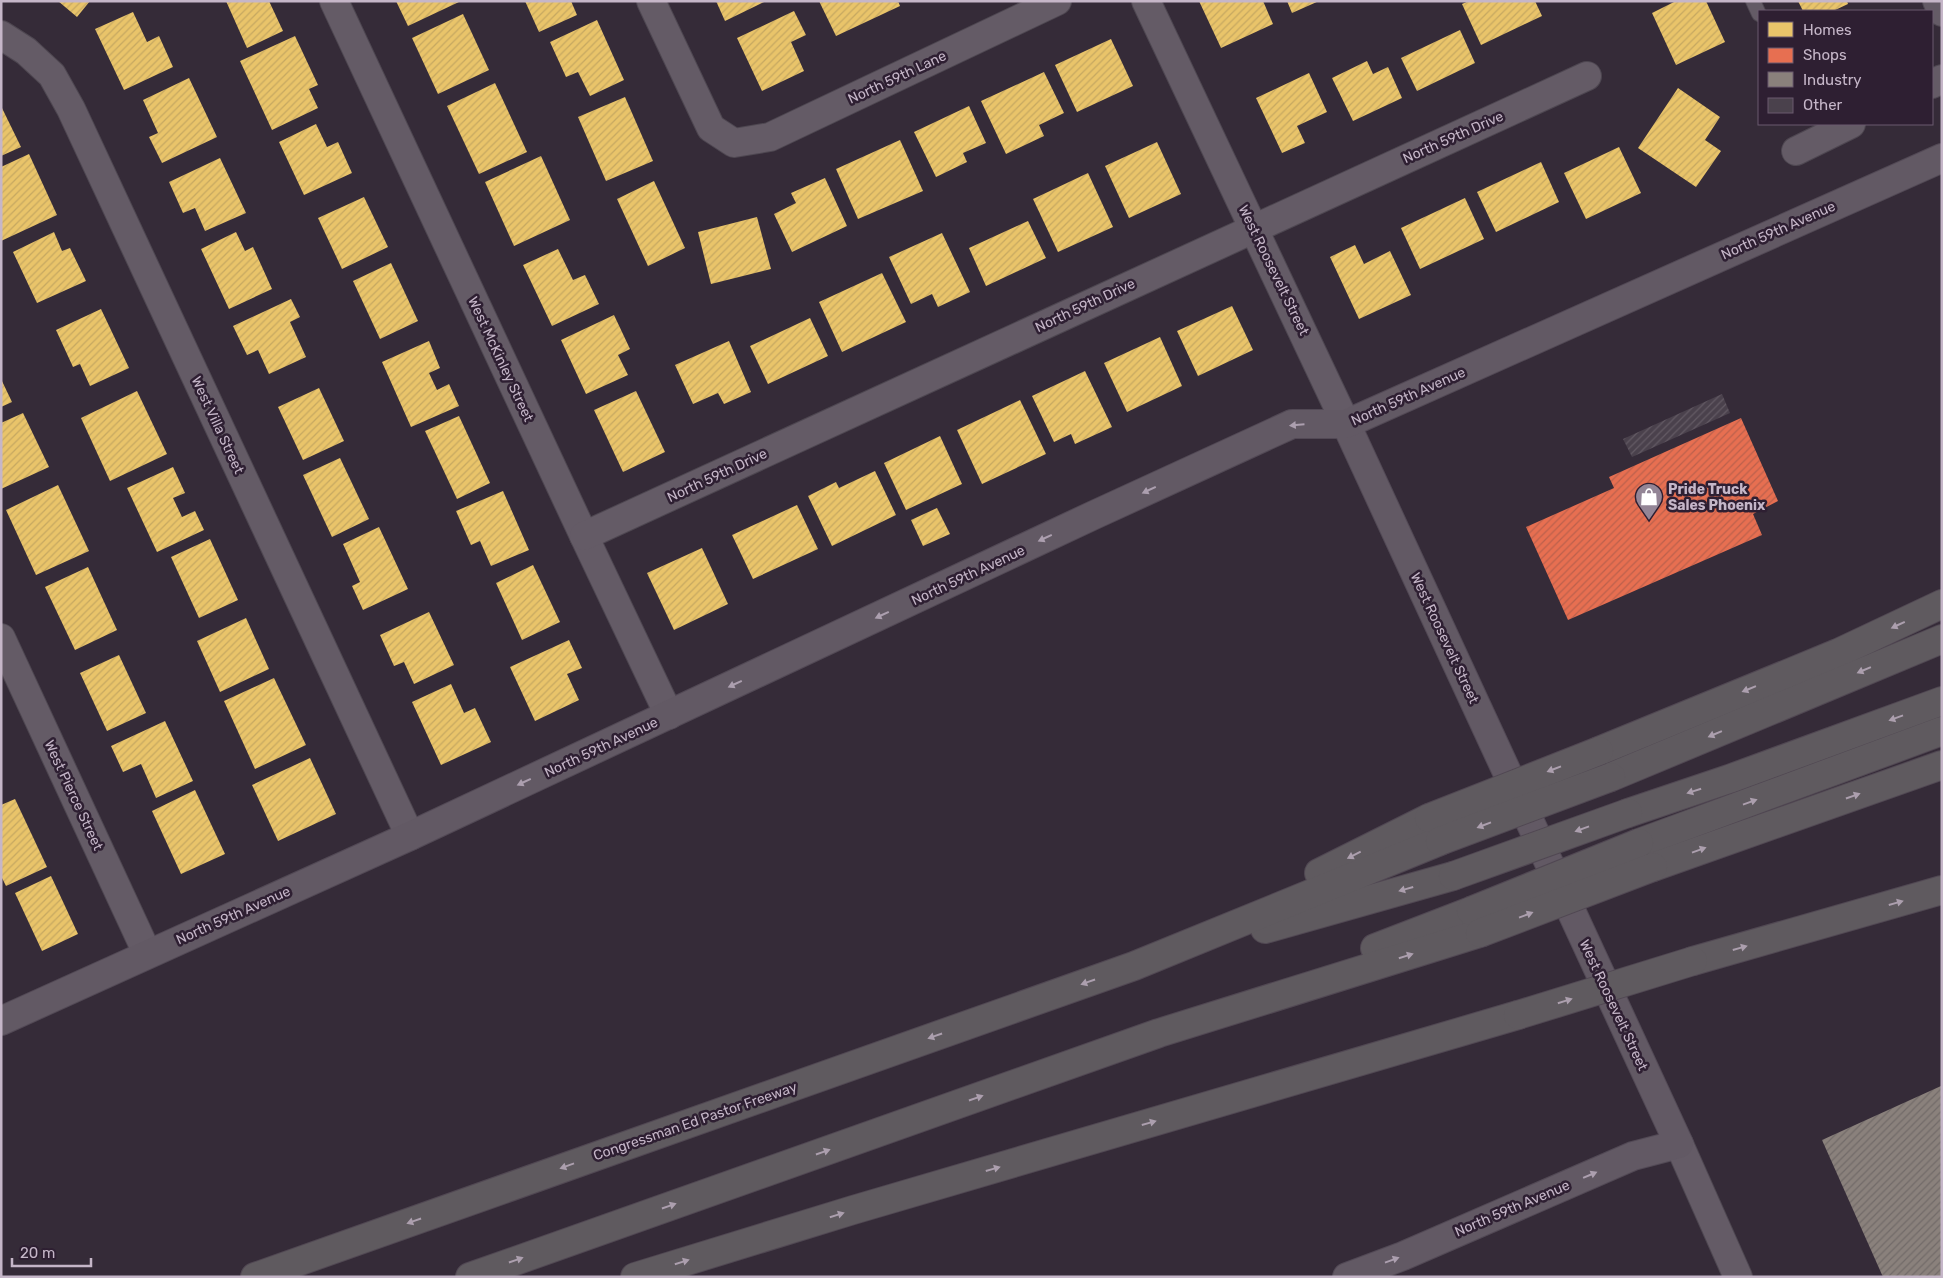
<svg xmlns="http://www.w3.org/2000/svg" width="1943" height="1278" font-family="Rubik,sans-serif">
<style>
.homes{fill:url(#homes-hatch)}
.shops{fill:url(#shops-hatch)}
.industry{fill:url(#industry-hatch)}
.building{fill:url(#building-hatch)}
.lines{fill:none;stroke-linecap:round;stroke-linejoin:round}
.service-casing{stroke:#4e4751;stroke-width:16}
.minor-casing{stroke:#4e4751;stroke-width:30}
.tertiary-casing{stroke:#4e4751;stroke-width:30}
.secondary-casing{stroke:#524955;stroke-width:30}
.motorway-casing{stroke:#514853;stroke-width:30}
.service{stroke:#645b66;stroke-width:14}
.minor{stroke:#645b66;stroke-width:28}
.tertiary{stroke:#645b66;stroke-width:28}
.secondary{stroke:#625964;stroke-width:28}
.motorway{stroke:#5f5a5f;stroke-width:28}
.motorway-bridge-casing{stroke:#514853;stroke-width:30;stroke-linecap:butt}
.motorway-bridge{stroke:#5f5a5f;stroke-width:28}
.oneway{fill:#ac9faf}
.oneway2{fill:#ac9fae}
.labels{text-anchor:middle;stroke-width:5;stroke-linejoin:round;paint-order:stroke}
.street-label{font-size:14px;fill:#c5b6c8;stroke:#2e1f32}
.poi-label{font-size:14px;font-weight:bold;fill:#c5b6c8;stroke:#2e1f32;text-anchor:start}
</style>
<defs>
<pattern id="homes-hatch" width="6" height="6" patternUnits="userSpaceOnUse" patternTransform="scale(1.25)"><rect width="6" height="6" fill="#e9c46a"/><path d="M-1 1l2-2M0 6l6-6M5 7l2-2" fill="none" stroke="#c6a861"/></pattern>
<pattern id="shops-hatch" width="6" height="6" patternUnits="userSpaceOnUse" patternTransform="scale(1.25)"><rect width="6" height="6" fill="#e76f51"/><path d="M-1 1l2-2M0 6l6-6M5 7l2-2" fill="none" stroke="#bc614c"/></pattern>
<pattern id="industry-hatch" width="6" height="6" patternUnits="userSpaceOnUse" patternTransform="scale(1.25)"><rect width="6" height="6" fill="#8a817c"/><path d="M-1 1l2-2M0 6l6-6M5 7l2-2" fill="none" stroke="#726b69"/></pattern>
<pattern id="building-hatch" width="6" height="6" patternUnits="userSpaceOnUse" patternTransform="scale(1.25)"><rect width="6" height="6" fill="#4a414c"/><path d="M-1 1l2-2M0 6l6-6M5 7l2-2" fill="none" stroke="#635a64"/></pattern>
</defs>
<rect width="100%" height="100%" fill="#352b38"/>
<g class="homes">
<path d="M 58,1 L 90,1 L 77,17 Z"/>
<path d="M 226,1 L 269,1 L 283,31 L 247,48 Z"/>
<path d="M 396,1 L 461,1 L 408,26 Z"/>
<path d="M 525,1 L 571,1 L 577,15 L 539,32 Z"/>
<path d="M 716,1 L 766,1 L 725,21 Z"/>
<path d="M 819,1 L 898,1 L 900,6 L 836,36 Z"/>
<path d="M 1199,1 L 1263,1 L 1273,24 L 1221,48 Z"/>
<path d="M 1287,1 L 1319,1 L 1292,13 Z"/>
<path d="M 1469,1 L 1535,1 L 1542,16 L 1481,45 L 1462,4 Z"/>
<path d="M 1676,1 L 1706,1 L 1725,42 L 1676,65 L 1652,13 Z"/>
<path d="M 1798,1 L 1847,1 L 1848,4 L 1833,11 L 1803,11 Z"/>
<path d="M 794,11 L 806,35 L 791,42 L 804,71 L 762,91 L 737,38 Z"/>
<path d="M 133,12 L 147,42 L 159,36 L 173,67 L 124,90 L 95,29 Z"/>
<path d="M 463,14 L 489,70 L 438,94 L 412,38 Z"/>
<path d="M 597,20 L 624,80 L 590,96 L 578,72 L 566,77 L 550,42 Z"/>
<path d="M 1460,30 L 1475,63 L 1417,91 L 1401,58 Z"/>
<path d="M 295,36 L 318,85 L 309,89 L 318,108 L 272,130 L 240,61 Z"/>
<path d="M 1111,39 L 1133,86 L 1077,112 L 1055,65 Z"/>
<path d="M 1367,61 L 1373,74 L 1388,67 L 1402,98 L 1353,121 L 1332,78 Z"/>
<path d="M 1044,72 L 1064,113 L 1039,125 L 1044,136 L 1006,154 L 981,101 Z"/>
<path d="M 1309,73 L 1327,112 L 1297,126 L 1305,143 L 1282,153 L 1256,98 Z"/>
<path d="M 189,78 L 217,137 L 162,163 L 149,137 L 158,133 L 143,100 Z"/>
<path d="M 495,83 L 527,152 L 479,174 L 447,106 Z"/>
<path d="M 1678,88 L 1720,117 L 1705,140 L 1721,151 L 1696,187 L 1638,148 Z"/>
<path d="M 625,97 L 653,161 L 606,181 L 578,117 Z"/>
<path d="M 1,106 L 21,147 L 1,156 Z"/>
<path d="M 969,106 L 986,143 L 963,153 L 967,162 L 936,177 L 914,132 Z"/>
<path d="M 316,124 L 327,147 L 338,142 L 352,173 L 304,195 L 279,142 Z"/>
<path d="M 900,140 L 923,191 L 858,219 L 836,169 Z"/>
<path d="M 1157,142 L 1181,194 L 1129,218 L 1105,166 Z"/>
<path d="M 1619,147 L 1641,193 L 1586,219 L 1564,173 Z"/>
<path d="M 29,154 L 57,215 L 1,241 L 1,167 Z"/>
<path d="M 541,156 L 570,220 L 514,246 L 485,182 Z"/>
<path d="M 220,158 L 246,213 L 205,231 L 195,208 L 183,213 L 169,182 Z"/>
<path d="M 1541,162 L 1559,202 L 1496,232 L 1477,192 Z"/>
<path d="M 1088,173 L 1113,227 L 1058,252 L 1033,199 Z"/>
<path d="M 825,178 L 847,226 L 792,252 L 774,214 L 796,203 L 791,193 Z"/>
<path d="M 654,181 L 685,248 L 648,266 L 617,199 Z"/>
<path d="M 364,197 L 388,247 L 342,269 L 318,218 Z"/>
<path d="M 1465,198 L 1484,239 L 1420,269 L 1401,228 Z"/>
<path d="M 757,217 L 771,269 L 711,284 L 698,232 Z"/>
<path d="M 1028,221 L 1046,258 L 986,286 L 969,248 Z"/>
<path d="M 54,232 L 62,251 L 70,248 L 86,281 L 37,303 L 13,252 Z"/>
<path d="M 236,232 L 245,251 L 253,247 L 272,289 L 229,309 L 201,249 Z"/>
<path d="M 942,233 L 970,292 L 938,307 L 932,294 L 911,304 L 889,257 Z"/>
<path d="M 1355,245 L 1364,264 L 1390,251 L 1411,295 L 1359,319 L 1330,257 Z"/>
<path d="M 558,249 L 573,280 L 585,275 L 599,304 L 552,326 L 523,265 Z"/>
<path d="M 391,263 L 418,321 L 380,339 L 353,281 Z"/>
<path d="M 882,273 L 906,322 L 842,352 L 819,302 Z"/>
<path d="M 291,299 L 300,317 L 290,322 L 306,357 L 269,374 L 258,350 L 247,355 L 233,326 Z"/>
<path d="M 1232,306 L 1253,350 L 1198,376 L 1177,331 Z"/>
<path d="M 101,309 L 129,368 L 90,386 L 80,364 L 73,367 L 56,330 Z"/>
<path d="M 614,315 L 630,349 L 618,355 L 628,375 L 586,394 L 561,340 Z"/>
<path d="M 810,318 L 828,356 L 768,384 L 750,346 Z"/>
<path d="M 1160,337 L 1182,386 L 1127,412 L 1104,363 Z"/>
<path d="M 429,341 L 440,368 L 429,373 L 437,390 L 449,384 L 459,406 L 411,427 L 382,362 Z"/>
<path d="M 729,341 L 751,392 L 724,404 L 718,393 L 693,404 L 675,365 Z"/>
<path d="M 1085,371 L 1112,427 L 1075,444 L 1071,434 L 1054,442 L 1032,396 Z"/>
<path d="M 1,379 L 12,402 L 1,407 Z"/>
<path d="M 319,388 L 344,441 L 303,460 L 278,407 Z"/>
<path d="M 137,391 L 167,454 L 110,481 L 81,418 Z"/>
<path d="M 636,391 L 665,452 L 623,472 L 594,410 Z"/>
<path d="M 1020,400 L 1046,454 L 982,484 L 957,430 Z"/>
<path d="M 23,413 L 49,467 L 1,489 L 1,423 Z"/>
<path d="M 459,416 L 490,483 L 457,499 L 425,431 Z"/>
<path d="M 940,436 L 962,484 L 906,510 L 884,463 Z"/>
<path d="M 340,458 L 369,519 L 332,537 L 303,475 Z"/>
<path d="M 173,467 L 185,493 L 173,498 L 182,517 L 195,511 L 204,530 L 157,552 L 127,488 Z"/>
<path d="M 875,471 L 896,515 L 832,546 L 808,496 L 836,482 L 839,488 Z"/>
<path d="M 58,485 L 89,551 L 36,575 L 6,510 Z"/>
<path d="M 503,491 L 529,550 L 491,566 L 480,541 L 471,545 L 456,511 Z"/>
<path d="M 797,505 L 818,549 L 753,579 L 732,535 Z"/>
<path d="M 937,508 L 950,534 L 923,546 L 911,520 Z"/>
<path d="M 379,527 L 408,589 L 363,610 L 352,586 L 360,582 L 343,544 Z"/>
<path d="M 210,539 L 238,600 L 199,618 L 171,557 Z"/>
<path d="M 702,548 L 728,604 L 674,630 L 647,573 Z"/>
<path d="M 533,565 L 560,622 L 522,640 L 496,583 Z"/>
<path d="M 88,567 L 117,630 L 75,650 L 45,587 Z"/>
<path d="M 429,612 L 454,665 L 414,684 L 404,662 L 394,666 L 380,635 Z"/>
<path d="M 246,618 L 269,669 L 220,692 L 197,641 Z"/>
<path d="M 569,640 L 582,668 L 567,674 L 579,700 L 535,721 L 510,667 Z"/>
<path d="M 119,655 L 146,713 L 107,731 L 80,673 Z"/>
<path d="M 274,678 L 306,745 L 255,769 L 224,701 Z"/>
<path d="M 451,684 L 464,713 L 475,708 L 491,742 L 441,765 L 412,702 Z"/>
<path d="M 165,721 L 193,781 L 156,798 L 141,764 L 123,772 L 111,746 Z"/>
<path d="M 310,758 L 336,814 L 278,841 L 252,785 Z"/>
<path d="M 195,790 L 225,854 L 181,874 L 152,811 Z"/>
<path d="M 15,799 L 47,867 L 6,886 L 1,876 L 1,805 Z"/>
<path d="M 51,876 L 78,934 L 42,951 L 15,893 Z"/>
</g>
<path class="shops" d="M 1741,418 L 1778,501 L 1753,514 L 1762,535 L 1568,620 L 1526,527 L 1614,488 L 1609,477 Z"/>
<path class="industry" d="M 1941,1086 L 1942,1277 L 1883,1277 L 1822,1140 Z"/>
<path class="building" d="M 1722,394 L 1730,413 L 1632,457 L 1623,439 Z"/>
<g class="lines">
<defs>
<path id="service" d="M 1753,1 L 1759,14"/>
<g id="minor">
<path d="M 334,1 L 584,536 L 669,715"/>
<path d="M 651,1 L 711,128 L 734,143 L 770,137 L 1057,1"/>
<path d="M 1146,1 L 1346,424"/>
<path d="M 1937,1 L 1942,12"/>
<path d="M 1,35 L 26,51 L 52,75 L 71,109 L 410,836"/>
<path d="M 1932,84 L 1942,79"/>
<path d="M 1796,151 L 1851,124"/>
<path d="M 584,536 L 1587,76"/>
<path d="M 1,638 L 147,953"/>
</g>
<path id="tertiary" d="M 1679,1144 L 1738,1277"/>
<g id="secondary">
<path d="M 1346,424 L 1679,1144 L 1633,1156 L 1403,1256 L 1347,1277"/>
<path d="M 1,1021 L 410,836 L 1094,515 L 1292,424 L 1346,424 L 1942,158"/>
</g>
<g id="motorway">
<path d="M 1599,751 L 1838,653 L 1942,604"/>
<path d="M 1611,777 L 1942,639"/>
<path d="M 1628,813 L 1729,779 L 1942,701"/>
<path d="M 1639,843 L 1942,731"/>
<path d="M 1653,867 L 1942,765"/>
<path d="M 1319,873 L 1429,818"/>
<path d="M 1265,929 L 1453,876"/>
<path d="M 1375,948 L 1471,911"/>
<path d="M 1693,961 L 1942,890"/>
<path d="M 255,1277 L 1134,966 L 1440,841"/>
<path d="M 470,1277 L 1159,1033 L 1480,933"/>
<path d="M 635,1277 L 853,1210 L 1518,1015"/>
</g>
</defs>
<use href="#service" class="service-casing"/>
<use href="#minor" class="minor-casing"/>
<use href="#tertiary" class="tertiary-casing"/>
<use href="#secondary" class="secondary-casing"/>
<use href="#motorway" class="motorway-casing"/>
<use href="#service" class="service"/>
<use href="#minor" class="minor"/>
<use href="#tertiary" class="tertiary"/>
<use href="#secondary" class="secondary"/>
<use href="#motorway" class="motorway"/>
<defs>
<g id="motorway-bridge">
<path d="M 1429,818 L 1599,751"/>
<path d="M 1440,841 L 1611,777"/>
<path d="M 1453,876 L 1628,813"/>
<path d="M 1471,911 L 1639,843"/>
<path d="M 1480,933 L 1653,867"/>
<path d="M 1518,1015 L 1693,961"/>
</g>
</defs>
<use href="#motorway-bridge" class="motorway-bridge-casing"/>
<use href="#motorway-bridge" class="motorway-bridge"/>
</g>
<defs><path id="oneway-solid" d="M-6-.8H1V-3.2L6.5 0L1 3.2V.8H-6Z" transform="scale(1.25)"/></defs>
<g class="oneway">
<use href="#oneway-solid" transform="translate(1297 425) rotate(175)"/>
<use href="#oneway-solid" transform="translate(1149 490) rotate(155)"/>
<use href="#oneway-solid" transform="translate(1045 538) rotate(155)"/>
<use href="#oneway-solid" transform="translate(882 615) rotate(155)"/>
<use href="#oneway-solid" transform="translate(735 684) rotate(155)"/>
<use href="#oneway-solid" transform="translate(524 782) rotate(155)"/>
<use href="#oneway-solid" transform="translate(1590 1175) rotate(-23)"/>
<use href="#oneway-solid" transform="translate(1392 1260) rotate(-20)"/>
</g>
<g class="oneway2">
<use href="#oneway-solid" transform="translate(1898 625) rotate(155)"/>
<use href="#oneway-solid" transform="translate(1864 670) rotate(157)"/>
<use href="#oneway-solid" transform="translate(1749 689) rotate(158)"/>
<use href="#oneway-solid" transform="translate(1896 718) rotate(160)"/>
<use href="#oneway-solid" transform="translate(1715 734) rotate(157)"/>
<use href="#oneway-solid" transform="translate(1554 769) rotate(159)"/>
<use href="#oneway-solid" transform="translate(1694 791) rotate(162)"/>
<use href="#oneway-solid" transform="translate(1853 796) rotate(-19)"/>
<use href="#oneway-solid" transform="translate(1750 802) rotate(-20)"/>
<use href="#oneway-solid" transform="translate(1484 825) rotate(159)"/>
<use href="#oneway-solid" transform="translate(1582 829) rotate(160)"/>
<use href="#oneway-solid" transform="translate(1699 850) rotate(-20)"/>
<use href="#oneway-solid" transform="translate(1354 855) rotate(153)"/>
<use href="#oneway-solid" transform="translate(1406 889) rotate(164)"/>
<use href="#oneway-solid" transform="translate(1896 903) rotate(-16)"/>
<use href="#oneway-solid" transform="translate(1526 915) rotate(-21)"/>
<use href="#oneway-solid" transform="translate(1740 948) rotate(-16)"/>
<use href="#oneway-solid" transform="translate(1406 956) rotate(-17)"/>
<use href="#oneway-solid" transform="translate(1088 982) rotate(161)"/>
<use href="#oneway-solid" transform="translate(1565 1001) rotate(-17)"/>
<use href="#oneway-solid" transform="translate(935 1036) rotate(161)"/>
<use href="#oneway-solid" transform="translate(976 1098) rotate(-19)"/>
<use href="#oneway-solid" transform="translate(1149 1123) rotate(-16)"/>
<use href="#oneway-solid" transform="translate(823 1152) rotate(-19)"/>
<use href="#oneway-solid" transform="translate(567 1166) rotate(160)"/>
<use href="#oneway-solid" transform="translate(993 1169) rotate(-16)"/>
<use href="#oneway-solid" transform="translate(669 1206) rotate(-19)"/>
<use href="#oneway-solid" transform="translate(837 1215) rotate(-17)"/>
<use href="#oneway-solid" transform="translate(414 1221) rotate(161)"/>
<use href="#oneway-solid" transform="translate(516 1260) rotate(-19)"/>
<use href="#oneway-solid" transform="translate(682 1262) rotate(-17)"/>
</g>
<defs>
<symbol id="shop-pin" viewBox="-11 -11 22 30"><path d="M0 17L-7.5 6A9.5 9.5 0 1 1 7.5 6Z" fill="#938596" stroke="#2e1f32"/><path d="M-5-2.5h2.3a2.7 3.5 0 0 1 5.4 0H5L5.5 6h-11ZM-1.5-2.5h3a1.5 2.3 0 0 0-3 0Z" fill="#fff"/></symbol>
</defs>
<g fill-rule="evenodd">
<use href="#shop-pin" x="1633" y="481" width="32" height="43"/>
</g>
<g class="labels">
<g class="street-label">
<text transform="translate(897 77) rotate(-25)" y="5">North 59th Lane</text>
<text transform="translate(1453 137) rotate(-24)" y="5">North 59th Drive</text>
<text transform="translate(1778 230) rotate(-24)" y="5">North 59th Avenue</text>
<text transform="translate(1274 270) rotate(64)" y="5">West Roosevelt Street</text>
<text transform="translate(1085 305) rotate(-25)" y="5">North 59th Drive</text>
<text transform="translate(501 359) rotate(65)" y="5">West McKinley Street</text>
<text transform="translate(1408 396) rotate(-24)" y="5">North 59th Avenue</text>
<text transform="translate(218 425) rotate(65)" y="5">West Villa Street</text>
<text transform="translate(717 475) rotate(-25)" y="5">North 59th Drive</text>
<text transform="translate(968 575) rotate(-25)" y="5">North 59th Avenue</text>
<text transform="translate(1445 638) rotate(65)" y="5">West Roosevelt Street</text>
<text transform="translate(601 747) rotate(-25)" y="5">North 59th Avenue</text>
<text transform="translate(74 795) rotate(65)" y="5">West Pierce Street</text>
<text transform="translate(233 915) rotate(-24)" y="5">North 59th Avenue</text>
<text transform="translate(1614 1005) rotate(65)" y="5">West Roosevelt Street</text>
<text transform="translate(695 1121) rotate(-19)" y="5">Congressman Ed Pastor Freeway</text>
<text transform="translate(1512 1208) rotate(-23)" y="5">North 59th Avenue</text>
</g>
<g class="poi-label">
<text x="1668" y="494">Pride Truck<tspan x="1668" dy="16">Sales Phoenix</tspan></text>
</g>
</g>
<rect width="1943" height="1278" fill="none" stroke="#c5b6c8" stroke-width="5"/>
<rect x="1758" y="10" width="175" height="115" fill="#2e1f32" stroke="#6a5b6e"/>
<rect x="1768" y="22" width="25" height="15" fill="#e9c46a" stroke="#6a5b6e"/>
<text x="1803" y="35" font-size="15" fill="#c5b6c8">Homes</text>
<rect x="1768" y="48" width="25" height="15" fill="#e76f51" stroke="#6a5b6e"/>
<text x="1803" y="60" font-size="15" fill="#c5b6c8">Shops</text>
<rect x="1768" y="72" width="25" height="15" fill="#8a817c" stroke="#6a5b6e"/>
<text x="1803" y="85" font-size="15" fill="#c5b6c8">Industry</text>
<rect x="1768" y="98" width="25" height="15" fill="#4a414c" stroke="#6a5b6e"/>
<text x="1803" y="110" font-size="15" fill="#c5b6c8">Other</text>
<path d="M12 1258v8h79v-8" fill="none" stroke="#c5b6c8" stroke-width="2.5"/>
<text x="20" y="1258" font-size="15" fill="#c5b6c8" stroke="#2e1f32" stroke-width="4" paint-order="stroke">20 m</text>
</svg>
